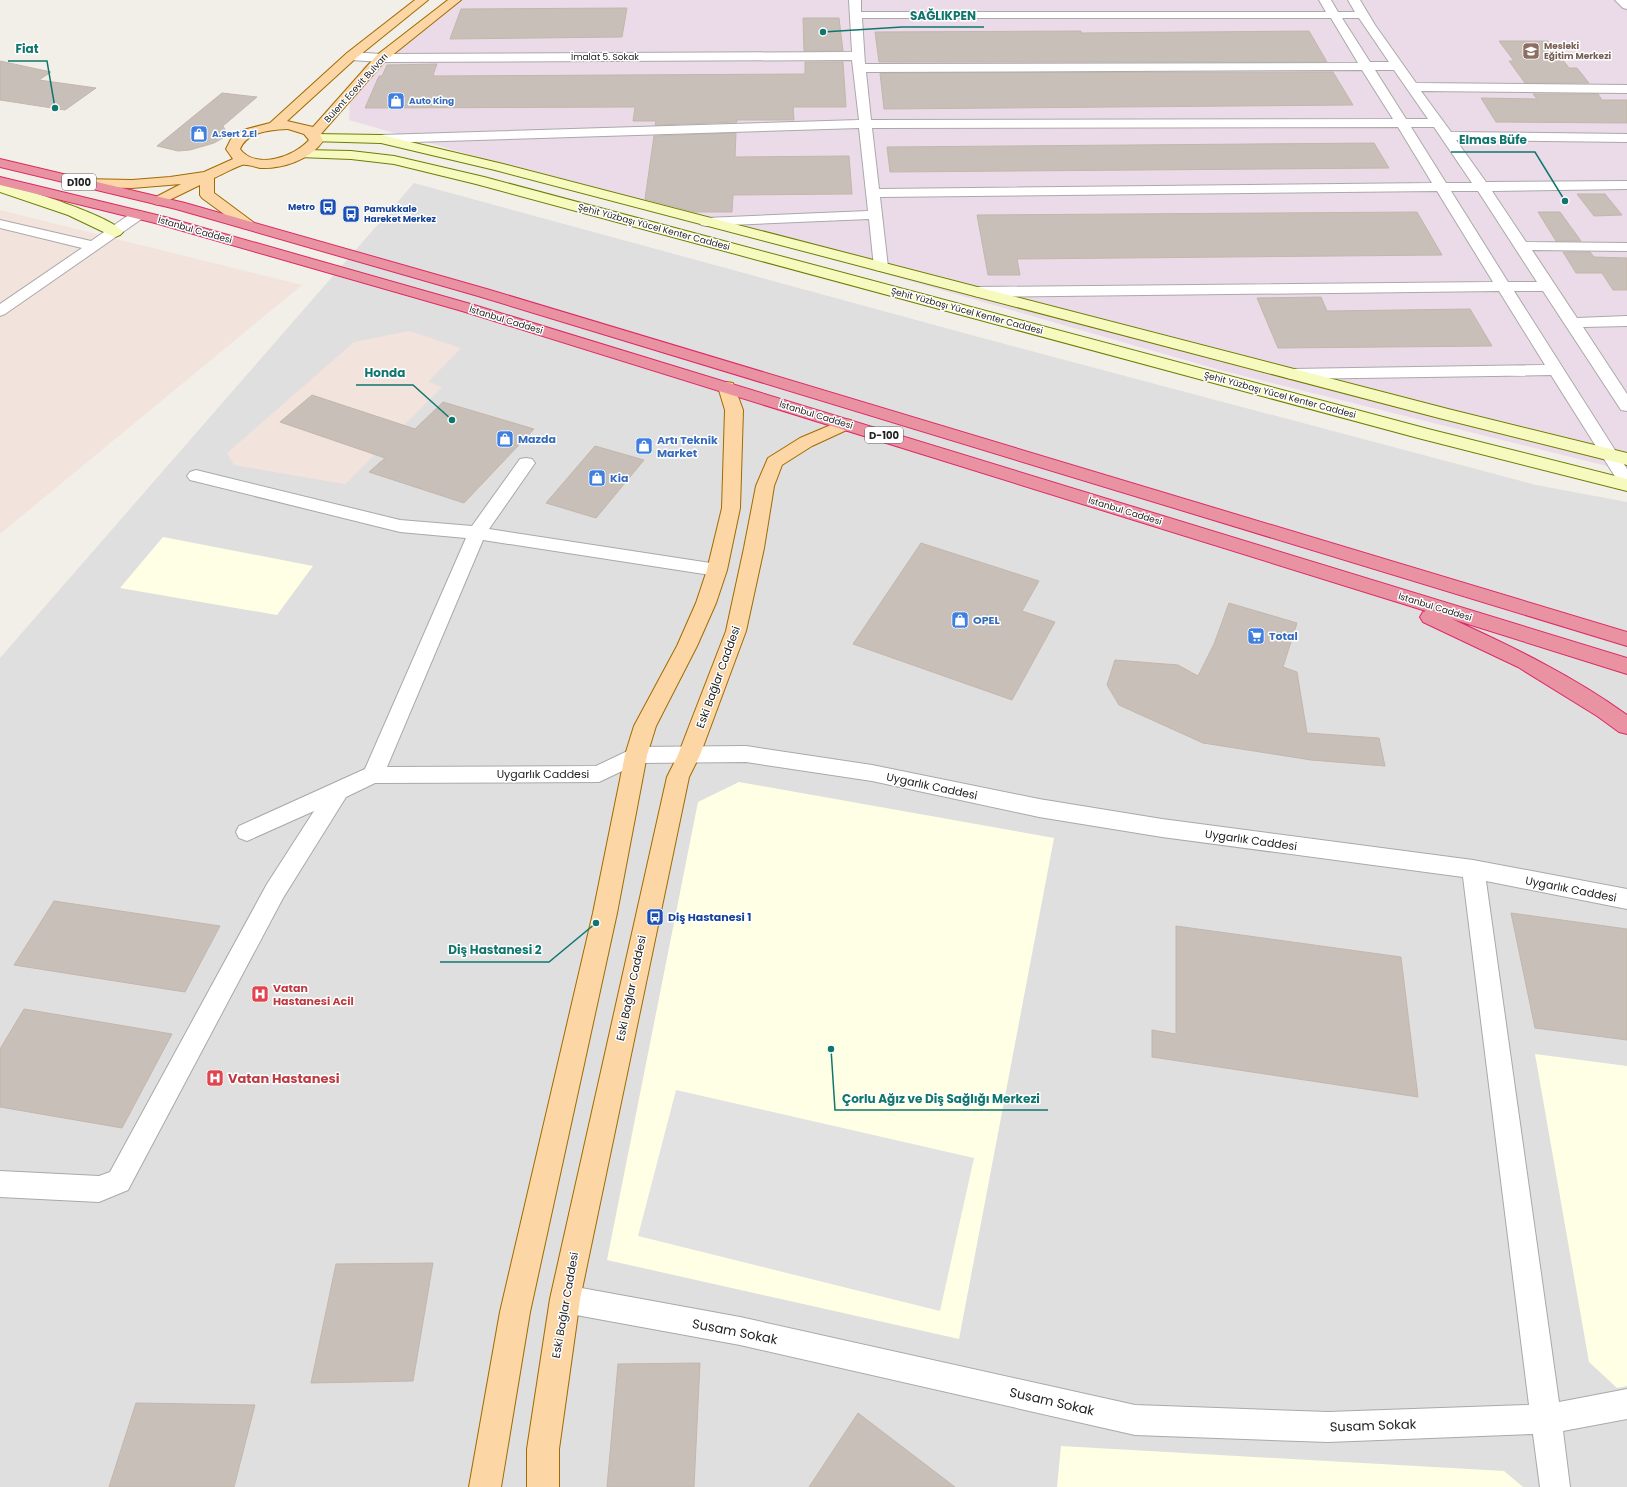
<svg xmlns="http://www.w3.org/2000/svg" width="1627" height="1487" font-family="Poppins,sans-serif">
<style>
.residential{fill:#e0dfdf}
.industrial{fill:#ebdbe8}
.education{fill:#ffffe5}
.military{fill:#f3e3dd}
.parking{fill:#e2e2e2}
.building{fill:#c7bfb8;stroke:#c4b6ab}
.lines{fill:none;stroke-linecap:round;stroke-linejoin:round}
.street-casing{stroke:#a9a9a9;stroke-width:2}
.secondary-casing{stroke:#707d05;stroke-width:2}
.primary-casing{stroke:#a06b00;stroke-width:2}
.highway-casing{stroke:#dc2a67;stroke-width:2}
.street{fill:#fff;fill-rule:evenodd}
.secondary{fill:#f7fabf;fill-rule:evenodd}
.primary{fill:#fcd6a4;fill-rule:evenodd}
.highway{fill:#e892a2;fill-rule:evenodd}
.labels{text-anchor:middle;stroke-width:3;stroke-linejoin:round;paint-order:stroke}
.far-education-label{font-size:9px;font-weight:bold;fill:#785e54;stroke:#fff;text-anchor:start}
.far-street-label{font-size:9px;fill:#222;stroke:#fff}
.far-shop-label{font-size:9px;font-weight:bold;fill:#366cbe;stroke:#fff;text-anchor:start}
.far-transit-label{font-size:9px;font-weight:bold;fill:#164399;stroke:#fff;text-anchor:end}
.shield{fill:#fff;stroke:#646464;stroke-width:1}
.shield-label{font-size:10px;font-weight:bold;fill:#222}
.shop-label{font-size:11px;font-weight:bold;fill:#366cbe;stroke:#fff;text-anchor:start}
.street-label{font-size:11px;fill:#222;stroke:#fff}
.transit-label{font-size:11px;font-weight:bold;fill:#164399;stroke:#fff;text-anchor:start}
.health-label{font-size:11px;font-weight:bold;fill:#be3a42;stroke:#fff;text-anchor:start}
.near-health-label{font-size:13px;font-weight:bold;fill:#be3a42;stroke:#fff;text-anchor:start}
.near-street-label{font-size:13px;fill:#222;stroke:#fff}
.leader{fill:none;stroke:#0f766e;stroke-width:1.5}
.callout-dot{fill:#0f766e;stroke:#fff;stroke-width:1.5}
.callout-label{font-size:12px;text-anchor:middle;font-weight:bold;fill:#0f766e;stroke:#fff;stroke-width:3;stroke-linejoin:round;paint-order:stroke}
</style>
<rect width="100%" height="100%" fill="#f2efe9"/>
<path class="residential" d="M 414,183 L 975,336 L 1536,485 L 1627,502 L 1627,1487 L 0,1487 L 0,658 Z"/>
<path class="industrial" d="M 448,0 L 1627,0 L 1627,471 L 1220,370 L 349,120 L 350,101 L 363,67 Z"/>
<g class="education">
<path d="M 163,537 L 313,566 L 277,615 L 120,588 Z"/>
<path d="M 739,782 L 1054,838 L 959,1339 L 607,1260 L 698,802 Z"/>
<path d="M 1535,1054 L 1627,1066 L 1627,1386 L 1617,1388 L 1589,1362 Z"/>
<path d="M 1061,1446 L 1504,1471 L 1523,1487 L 1057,1487 Z"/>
</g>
<g class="military">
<path d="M 0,210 L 302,285 L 0,534 Z"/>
<path d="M 409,331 L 461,348 L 428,382 L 442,387 L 345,484 L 234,465 L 227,453 L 354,342 Z"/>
</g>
<path class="parking" d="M 676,1090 L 974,1158 L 940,1311 L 638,1236 Z"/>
<g class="building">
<path d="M 627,8 L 622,37 L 450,39 L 461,9 Z"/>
<path d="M 803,18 L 839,18 L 843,51 L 804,51 Z"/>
<path d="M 1081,31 L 1081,33 L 1309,31 L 1327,62 L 879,62 L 875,32 Z"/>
<path d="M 1499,41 L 1548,41 L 1569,68 L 1577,68 L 1589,83 L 1525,83 L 1509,61 L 1514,61 Z"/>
<path d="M 0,61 L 51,72 L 39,80 L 96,88 L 65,110 L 0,100 Z"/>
<path d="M 805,62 L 843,62 L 846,107 L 793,107 L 794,120 L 737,120 L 737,122 L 655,125 L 656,121 L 633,121 L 635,107 L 365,108 L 379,76 L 382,76 L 387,65 L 437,64 L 433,75 L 435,76 L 805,74 Z"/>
<path d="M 1333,72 L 1353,105 L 884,109 L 880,73 Z"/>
<path d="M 222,93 L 257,97 L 223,126 L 228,135 L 214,143 L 190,150 L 178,151 L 157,146 Z"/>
<path d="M 1533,94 L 1598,94 L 1602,100 L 1627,100 L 1627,123 L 1496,122 L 1481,98 L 1537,99 Z"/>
<path d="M 736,133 L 735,157 L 849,156 L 852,194 L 733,195 L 732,212 L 695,212 L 645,199 L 654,136 Z"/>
<path d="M 1374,143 L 1389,168 L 890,172 L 887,147 Z"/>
<path d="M 1577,194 L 1605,194 L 1622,215 L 1594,216 Z"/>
<path d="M 1417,212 L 1442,255 L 1017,259 L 1020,275 L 988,275 L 977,215 Z"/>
<path d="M 1538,212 L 1560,212 L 1581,241 L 1556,241 Z"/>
<path d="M 1563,252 L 1590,252 L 1594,257 L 1627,258 L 1627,290 L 1613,290 L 1602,273 L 1576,273 Z"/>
<path d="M 1321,297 L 1327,311 L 1470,309 L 1492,346 L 1278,348 L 1257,298 Z"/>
<path d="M 312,395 L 415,429 L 443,402 L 534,429 L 464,503 L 369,472 L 385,458 L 280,422 Z"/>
<path d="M 595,446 L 644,460 L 596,518 L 546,503 Z"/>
<path d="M 921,543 L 1039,581 L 1022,611 L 1055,622 L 1012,700 L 853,644 Z"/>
<path d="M 1229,603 L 1297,623 L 1283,667 L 1297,672 L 1307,733 L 1379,738 L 1385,766 L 1311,760 L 1203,743 L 1119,705 L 1107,685 L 1115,660 L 1178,665 L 1198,676 L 1214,644 Z"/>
<path d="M 54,901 L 220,926 L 185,992 L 14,965 Z"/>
<path d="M 1511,913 L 1627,929 L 1627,1040 L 1535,1028 Z"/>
<path d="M 1176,926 L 1401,957 L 1418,1097 L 1152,1057 L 1152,1030 L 1176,1034 Z"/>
<path d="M 24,1009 L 172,1034 L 122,1128 L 0,1107 L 0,1049 Z"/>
<path d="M 433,1263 L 413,1381 L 311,1383 L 336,1264 Z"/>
<path d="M 700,1363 L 694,1487 L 607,1487 L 618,1364 Z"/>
<path d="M 136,1403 L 255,1405 L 234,1487 L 109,1487 Z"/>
<path d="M 858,1413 L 955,1487 L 809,1487 Z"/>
</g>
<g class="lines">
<defs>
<g id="street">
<path d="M 849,0 L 861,0 L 861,12 L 1326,12 L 1319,0 L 1331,0 L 1338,12 L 1355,12 L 1348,0 L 1360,0 L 1375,25 L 1416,83 L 1627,85 L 1627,93 L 1421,91 L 1451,132 L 1627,134 L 1627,142 L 1456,140 L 1486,182 L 1627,181 L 1627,189 L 1492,191 L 1526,242 L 1627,243 L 1627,251 L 1532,250 L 1577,318 L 1627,316 L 1627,326 L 1583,327 L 1627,394 L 1627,411 L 1621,410 L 1543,291 L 1514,291 L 1627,469 L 1627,488 L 1621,486 L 1551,375 L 1291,379 L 1285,377 L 1283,374 L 1285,371 L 1291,369 L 1545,365 L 1499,291 L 978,297 L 973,295 L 970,292 L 973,289 L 978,287 L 1493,282 L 1437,191 L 880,197 L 888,267 L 886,270 L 881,271 L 876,270 L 874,267 L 869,219 L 706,226 L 701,225 L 699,222 L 701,219 L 706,218 L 868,211 L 859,128 L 381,143 L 376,142 L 374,139 L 376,136 L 381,135 L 859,120 L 852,60 L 381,62 L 351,60 L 347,59 L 345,56 L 347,53 L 351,52 L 381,54 L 852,52 ZM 862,18 L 1331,18 L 1358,63 L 865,64 ZM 1342,18 L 1359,18 L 1389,62 L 1370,62 ZM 1362,70 L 1393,119 L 871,120 L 866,72 ZM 1375,70 L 1394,70 L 1428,119 L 1406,119 ZM 1398,127 L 1432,183 L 879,189 L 872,128 ZM 1411,127 L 1434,127 L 1472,183 L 1446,183 ZM 1451,191 L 1478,191 L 1537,282 L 1508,282 Z"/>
<path d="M 1615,0 L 1627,0 L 1627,9 L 1623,8 Z"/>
<path d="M 138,211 L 143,212 L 145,215 L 143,218 L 5,314 L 0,316 L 0,304 L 82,248 L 0,228 L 0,220 L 91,241 L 133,212 Z"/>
<path d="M 526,458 L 532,459 L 535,463 L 489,529 L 717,564 L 724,565 L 726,570 L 724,575 L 717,576 L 483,540 L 387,767 L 596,766 L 636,747 L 746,746 L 872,765 L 1039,799 L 1162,819 L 1473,860 L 1627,889 L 1627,909 L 1486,881 L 1559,1402 L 1627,1389 L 1627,1419 L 1563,1431 L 1570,1487 L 1540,1487 L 1533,1434 L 1328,1442 L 1135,1435 L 740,1345 L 565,1313 L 555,1309 L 551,1299 L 555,1289 L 565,1285 L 740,1317 L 1135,1405 L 1328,1412 L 1529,1405 L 1463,877 L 1162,837 L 1039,817 L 872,781 L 746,762 L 639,763 L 599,782 L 375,783 L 346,797 L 283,898 L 128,1190 L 99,1202 L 0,1197 L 0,1171 L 99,1176 L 110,1172 L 267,884 L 314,811 L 247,841 L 239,838 L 236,832 L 239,826 L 365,769 L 466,538 L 400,532 L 190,480 L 187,476 L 190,472 L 196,470 L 400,520 L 472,526 L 520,459 Z"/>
</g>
<g id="secondary">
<path d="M 315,134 L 381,135 L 503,164 L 1448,409 L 1627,453 L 1627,465 L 1439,418 L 495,170 L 381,143 L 310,141 L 308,138 L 310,135 Z"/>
<path d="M 304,150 L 351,151 L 394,156 L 484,177 L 1428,429 L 1627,479 L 1627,491 L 1418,438 L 476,184 L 394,164 L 351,159 L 299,157 L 297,154 L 299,151 Z"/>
<path d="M 0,183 C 22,188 112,216 123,232 L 120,235 L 115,237 L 110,235 L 68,215 L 0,192 Z"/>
</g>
<g id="primary">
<path d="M 415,0 L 428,0 L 355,59 L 287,121 L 313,127 L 377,55 L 448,0 L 461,0 L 385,61 L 320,135 L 323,141 C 310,160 282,169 260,168 C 255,167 247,164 242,165 C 233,168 223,174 214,178 L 214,193 L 253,222 L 255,225 L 253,228 L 248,229 L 243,228 L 202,198 L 200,195 L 200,185 L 159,205 L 154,204 L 152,201 L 154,198 L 181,184 L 132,188 L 83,187 L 78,186 L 76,183 L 78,180 L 83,179 L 132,180 L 170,177 L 204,172 L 233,159 L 226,149 L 231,139 L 243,130 L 270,123 L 347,53 ZM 288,129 L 304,134 L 309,140 C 294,157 256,170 240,149 C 248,131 270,130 288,129 Z"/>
<path d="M 727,382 L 733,383 L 743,410 L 740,508 L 727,570 L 716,603 L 697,646 L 656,726 L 647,755 L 617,913 L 530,1312 L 501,1487 L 469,1487 L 500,1312 L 593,913 L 625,755 L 634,726 L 677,646 L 696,603 L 707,570 L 722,508 L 725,410 L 718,387 L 721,383 Z"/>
<path d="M 845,419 L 851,420 L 854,424 L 851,428 L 812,446 L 782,465 L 774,486 L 764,548 L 746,631 L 700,755 L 689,777 L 580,1299 L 559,1449 L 559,1487 L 527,1487 L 527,1449 L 550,1299 L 667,777 L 678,755 L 726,631 L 744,548 L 756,486 L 768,458 L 800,438 Z"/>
</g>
<g id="highway">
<path d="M 0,159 L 185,203 L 490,290 L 1627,632 L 1627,646 L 478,296 L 176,209 L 0,167 Z"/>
<path d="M 0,177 L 165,217 L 474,305 L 1627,658 L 1627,674 L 1452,619 C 1513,647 1573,676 1627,715 L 1627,734 L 1619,732 L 1597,716 L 1518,667 L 1423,622 L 1420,617 L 1423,612 L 1426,611 L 462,311 L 155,223 L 0,185 Z"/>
</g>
</defs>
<use href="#street" class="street-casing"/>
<use href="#secondary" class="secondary-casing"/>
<use href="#primary" class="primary-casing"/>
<use href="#highway" class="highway-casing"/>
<use href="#street" class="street"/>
<use href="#secondary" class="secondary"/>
<use href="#primary" class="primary"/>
<use href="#highway" class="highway"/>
</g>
<defs>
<symbol id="school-square" viewBox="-11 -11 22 22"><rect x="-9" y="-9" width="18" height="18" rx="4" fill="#8d6e63" stroke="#fff"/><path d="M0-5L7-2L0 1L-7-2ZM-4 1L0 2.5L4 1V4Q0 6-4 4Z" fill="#fff"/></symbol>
<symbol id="shop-square" viewBox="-11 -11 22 22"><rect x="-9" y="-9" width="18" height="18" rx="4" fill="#3f7fe0" stroke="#fff"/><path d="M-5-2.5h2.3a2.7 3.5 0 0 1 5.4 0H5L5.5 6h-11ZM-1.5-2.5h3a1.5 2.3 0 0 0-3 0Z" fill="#fff"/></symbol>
<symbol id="bus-square" viewBox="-11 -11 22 22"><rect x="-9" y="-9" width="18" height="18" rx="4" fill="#1a4fb4" stroke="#fff"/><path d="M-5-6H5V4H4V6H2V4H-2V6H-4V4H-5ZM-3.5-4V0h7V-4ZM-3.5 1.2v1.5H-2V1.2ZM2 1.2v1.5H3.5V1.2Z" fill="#fff"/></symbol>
<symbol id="supermarket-square" viewBox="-11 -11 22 22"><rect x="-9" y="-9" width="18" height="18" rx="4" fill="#3f7fe0" stroke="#fff"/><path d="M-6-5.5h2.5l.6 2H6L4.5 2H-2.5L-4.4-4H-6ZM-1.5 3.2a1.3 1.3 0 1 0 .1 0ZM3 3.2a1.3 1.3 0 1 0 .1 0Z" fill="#fff"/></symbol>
<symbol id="hospital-square" viewBox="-11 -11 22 22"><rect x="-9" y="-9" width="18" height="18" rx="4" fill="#e0444e" stroke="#fff"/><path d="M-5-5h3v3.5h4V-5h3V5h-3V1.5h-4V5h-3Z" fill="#fff"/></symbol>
</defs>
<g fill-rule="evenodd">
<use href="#school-square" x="1521" y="41" width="20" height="20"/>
<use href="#shop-square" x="386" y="91" width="20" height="20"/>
<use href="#shop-square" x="189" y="124" width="20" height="20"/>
<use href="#bus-square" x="318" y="197" width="20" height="20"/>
<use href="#bus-square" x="341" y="204" width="20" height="20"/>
<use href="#shop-square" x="495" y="429" width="20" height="20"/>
<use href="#shop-square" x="634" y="436" width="20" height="20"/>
<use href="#shop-square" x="587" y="468" width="20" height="20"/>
<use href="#shop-square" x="950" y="610" width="20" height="20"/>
<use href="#supermarket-square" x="1246" y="626" width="20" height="20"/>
<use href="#bus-square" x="645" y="907" width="20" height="20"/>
<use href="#hospital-square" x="250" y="984" width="20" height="20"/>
<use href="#hospital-square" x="205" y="1068" width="20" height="20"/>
</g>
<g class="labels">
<g class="far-education-label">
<text x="1544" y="49">Mesleki<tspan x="1544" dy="10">Eğitim Merkezi</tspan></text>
</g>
<g class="far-street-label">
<text x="605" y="60">İmalat 5. Sokak</text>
<text transform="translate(356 88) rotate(-48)" y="3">Bülent Ecevit Bulvarı</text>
<text transform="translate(654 227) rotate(15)" y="3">Şehit Yüzbaşı Yücel Kenter Caddesi</text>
<text transform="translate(195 230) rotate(16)" y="3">İstanbul Caddesi</text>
<text transform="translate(967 311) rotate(15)" y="3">Şehit Yüzbaşı Yücel Kenter Caddesi</text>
<text transform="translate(506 320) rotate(17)" y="3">İstanbul Caddesi</text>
<text transform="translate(1280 395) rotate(15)" y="3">Şehit Yüzbaşı Yücel Kenter Caddesi</text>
<text transform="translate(816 415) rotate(17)" y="3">İstanbul Caddesi</text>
<text transform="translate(1125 511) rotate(17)" y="3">İstanbul Caddesi</text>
<text transform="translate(1435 607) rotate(17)" y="3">İstanbul Caddesi</text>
</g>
<g class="far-shop-label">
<text x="409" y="104">Auto King</text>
<text x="212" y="137">A.Sert 2.El</text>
</g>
<g class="far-transit-label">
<text x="315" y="210">Metro</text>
<text x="364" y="212" text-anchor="start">Pamukkale<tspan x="364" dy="10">Hareket Merkez</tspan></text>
</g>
<g class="shield">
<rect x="62" y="174" width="34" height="16" rx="3"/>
<rect x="865" y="427" width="38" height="16" rx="3"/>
</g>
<g class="shield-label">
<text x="79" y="186">D100</text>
<text x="884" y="439">D-100</text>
</g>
<g class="shop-label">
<text x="518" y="443">Mazda</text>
<text x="657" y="444">Artı Teknik<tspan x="657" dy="13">Market</tspan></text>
<text x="610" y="482">Kia</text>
<text x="973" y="624">OPEL</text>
<text x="1269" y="640">Total</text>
</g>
<g class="street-label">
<text transform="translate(718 677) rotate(-70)" y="4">Eski Bağlar Caddesi</text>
<text x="543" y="778">Uygarlık Caddesi</text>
<text transform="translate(932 786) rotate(12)" y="4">Uygarlık Caddesi</text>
<text transform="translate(1251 840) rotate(8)" y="4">Uygarlık Caddesi</text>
<text transform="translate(1571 889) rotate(11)" y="4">Uygarlık Caddesi</text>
<text transform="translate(631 988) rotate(-78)" y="4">Eski Bağlar Caddesi</text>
<text transform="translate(565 1305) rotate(-80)" y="4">Eski Bağlar Caddesi</text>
</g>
<g class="transit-label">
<text x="668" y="921">Diş Hastanesi 1</text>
</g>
<g class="health-label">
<text x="273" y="992">Vatan<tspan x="273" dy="13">Hastanesi Acil</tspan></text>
</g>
<g class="near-health-label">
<text x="228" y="1083">Vatan Hastanesi</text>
</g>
<g class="near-street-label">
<text transform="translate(735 1331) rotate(11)" y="5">Susam Sokak</text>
<text transform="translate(1052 1401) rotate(13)" y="5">Susam Sokak</text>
<text transform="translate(1373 1425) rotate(-2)" y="5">Susam Sokak</text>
</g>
</g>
<path class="leader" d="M823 32L902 27H984M55 108L47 61H8M1565 201L1535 152H1451M452 420L413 385H356M596 923L549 962H440M831 1049L835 1110H1048"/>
<g class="callout-dot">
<circle cx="823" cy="32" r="4"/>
<circle cx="55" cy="108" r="4"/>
<circle cx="1565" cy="201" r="4"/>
<circle cx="452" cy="420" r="4"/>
<circle cx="596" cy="923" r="4"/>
<circle cx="831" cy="1049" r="4"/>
</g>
<g class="callout-label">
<text x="943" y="20">SAĞLIKPEN</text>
<text x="27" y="53">Fiat</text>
<text x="1493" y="144">Elmas Büfe</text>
<text x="385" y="377">Honda</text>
<text x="495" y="954">Diş Hastanesi 2</text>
<text x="941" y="1103">Çorlu Ağız ve Diş Sağlığı Merkezi</text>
</g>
</svg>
